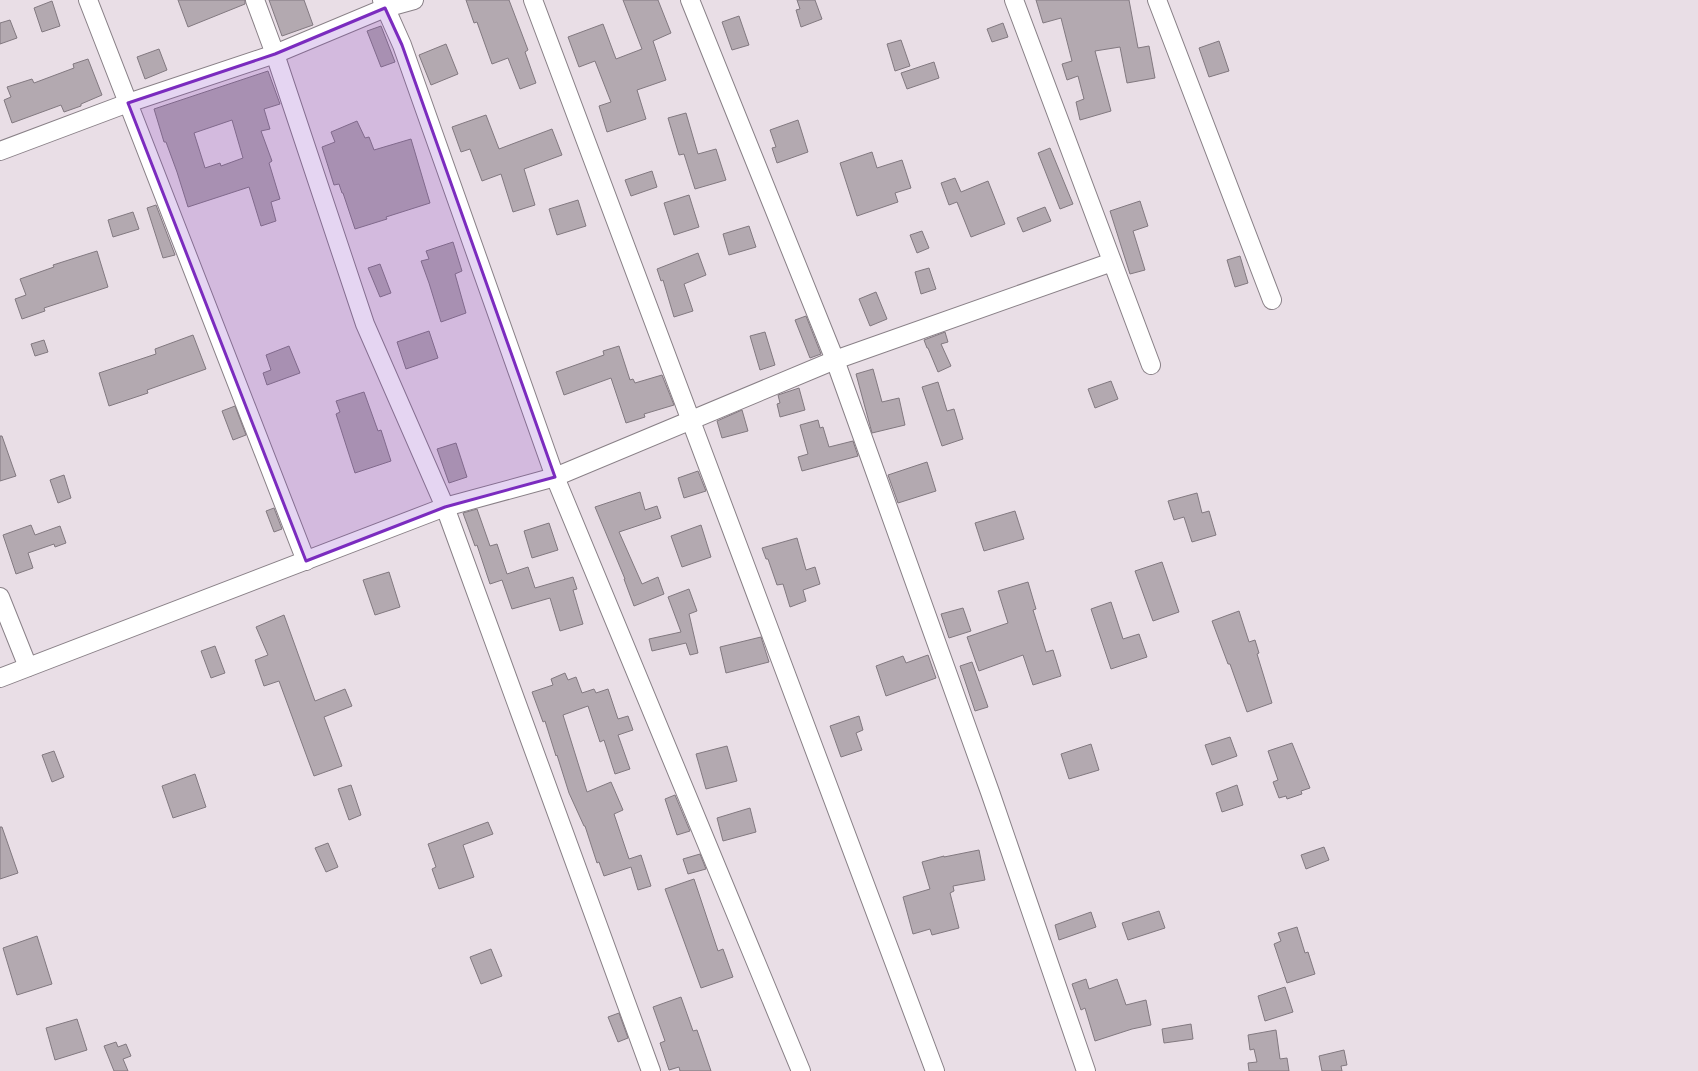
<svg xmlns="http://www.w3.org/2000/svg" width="1698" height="1071" font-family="Helvetica,sans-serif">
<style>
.building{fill:#b3a9b0;stroke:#827980;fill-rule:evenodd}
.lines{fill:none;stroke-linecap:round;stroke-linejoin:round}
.minor-casing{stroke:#898087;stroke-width:20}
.minor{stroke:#fff;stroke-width:18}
.marked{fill:#7b2cbf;fill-opacity:0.2;stroke:#7b2cbf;stroke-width:3;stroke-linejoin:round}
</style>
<rect width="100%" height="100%" fill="#e9dee6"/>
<g class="building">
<path d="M 178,0 L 245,0 L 245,4 L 188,27 Z"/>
<path d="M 269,0 L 304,0 L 313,25 L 282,36 Z"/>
<path d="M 466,0 L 509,0 L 528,50 L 525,52 L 536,83 L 520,89 L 508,58 L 492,64 L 477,22 L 474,23 Z"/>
<path d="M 623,0 L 658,0 L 671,33 L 653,41 L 666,80 L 637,90 L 646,119 L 607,132 L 599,106 L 611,102 L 595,61 L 579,67 L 568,37 L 603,24 L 616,59 L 642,49 Z"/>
<path d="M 797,0 L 815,0 L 822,19 L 801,27 L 796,10 L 800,9 Z"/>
<path d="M 1036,0 L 1129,0 L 1138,48 L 1149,46 L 1155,78 L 1127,83 L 1120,47 L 1095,51 L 1111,111 L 1080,120 L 1076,102 L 1084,99 L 1078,76 L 1067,80 L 1062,64 L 1072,61 L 1061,18 L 1043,23 Z"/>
<path d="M 52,1 L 60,26 L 42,32 L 34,8 Z"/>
<path d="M 739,16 L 749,45 L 732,50 L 722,22 Z"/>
<path d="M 10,20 L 17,38 L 0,44 L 0,23 Z"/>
<path d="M 1003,23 L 1008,37 L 992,42 L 987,29 Z"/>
<path d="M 381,26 L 395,62 L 381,67 L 367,31 Z"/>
<path d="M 901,40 L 910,66 L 895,71 L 887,44 Z"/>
<path d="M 1219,41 L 1229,71 L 1209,77 L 1199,48 Z"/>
<path d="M 446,44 L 458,74 L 431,85 L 419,55 Z"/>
<path d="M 159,49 L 167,70 L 145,79 L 137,57 Z"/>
<path d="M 88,59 L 102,95 L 81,104 L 81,106 L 64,112 L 61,105 L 12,123 L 4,100 L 11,97 L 7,87 L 32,79 L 34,83 L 74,68 L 73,64 Z"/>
<path d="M 934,62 L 939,78 L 907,89 L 901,73 Z"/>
<path d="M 268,71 L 280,104 L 264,109 L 270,129 L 261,131 L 272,161 L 269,163 L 280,199 L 271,202 L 276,221 L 261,226 L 249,187 L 188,207 L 177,172 L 166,142 L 164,142 L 154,109 ZM 232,120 L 243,158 L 221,166 L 220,163 L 205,168 L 194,133 Z"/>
<path d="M 686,113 L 698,154 L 716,149 L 726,180 L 695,189 L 684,154 L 679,155 L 668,118 Z"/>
<path d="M 486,115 L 499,149 L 552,129 L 562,155 L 524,169 L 535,205 L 513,212 L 501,174 L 482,181 L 470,149 L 461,152 L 452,127 Z"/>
<path d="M 798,120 L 808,152 L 777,163 L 772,148 L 776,147 L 770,130 Z"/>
<path d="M 357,121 L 365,138 L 369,137 L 374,150 L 411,139 L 430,203 L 386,217 L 387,219 L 355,229 L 343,193 L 342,193 L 339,184 L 334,185 L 322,147 L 335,142 L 331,132 Z"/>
<path d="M 1050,148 L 1073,204 L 1060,209 L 1038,153 Z"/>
<path d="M 872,152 L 877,168 L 902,160 L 911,188 L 895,193 L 898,202 L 857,216 L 840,163 Z"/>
<path d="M 652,171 L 657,187 L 631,196 L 625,180 Z"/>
<path d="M 955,178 L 961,192 L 988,181 L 1005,224 L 971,237 L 957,202 L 949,205 L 941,183 Z"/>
<path d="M 689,195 L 699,227 L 674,235 L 664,203 Z"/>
<path d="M 578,200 L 586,226 L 557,235 L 549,209 Z"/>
<path d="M 1140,201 L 1148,226 L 1133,231 L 1145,270 L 1130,274 L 1110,211 Z"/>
<path d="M 156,205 L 175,255 L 163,258 L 147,208 Z"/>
<path d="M 1045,207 L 1051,221 L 1023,232 L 1017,218 Z"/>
<path d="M 133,212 L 139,229 L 113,237 L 108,220 Z"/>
<path d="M 749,226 L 756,247 L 729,255 L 723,234 Z"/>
<path d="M 922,231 L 929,248 L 917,253 L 910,235 Z"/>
<path d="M 453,242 L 462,271 L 455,274 L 466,313 L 441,322 L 429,283 L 421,261 L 429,259 L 426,251 Z"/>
<path d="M 97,251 L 108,287 L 44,308 L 45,311 L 22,319 L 15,299 L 26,295 L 20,279 L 54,267 L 53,265 Z"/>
<path d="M 698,253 L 706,275 L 684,284 L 693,311 L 674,317 L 663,280 L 661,281 L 657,269 Z"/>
<path d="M 1240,256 L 1248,283 L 1235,287 L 1227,260 Z"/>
<path d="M 380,264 L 391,293 L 380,297 L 368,268 Z"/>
<path d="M 929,268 L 936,289 L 921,294 L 915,272 Z"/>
<path d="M 876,292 L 887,319 L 870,326 L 859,299 Z"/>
<path d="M 806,316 L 821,354 L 810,358 L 795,320 Z"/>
<path d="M 429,331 L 438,358 L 406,369 L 397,342 Z"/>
<path d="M 765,332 L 775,365 L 760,370 L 750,336 Z"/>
<path d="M 945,332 L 948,342 L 941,344 L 951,366 L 938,372 L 928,348 L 927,348 L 924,340 Z"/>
<path d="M 193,335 L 206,369 L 147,390 L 148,393 L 109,406 L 99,373 L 156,354 L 155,349 Z"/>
<path d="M 44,340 L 48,352 L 35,356 L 31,344 Z"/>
<path d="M 289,346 L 300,373 L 267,385 L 263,373 L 271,370 L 266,355 Z"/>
<path d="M 619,346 L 630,380 L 633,379 L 635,383 L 662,375 L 674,405 L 644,414 L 645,417 L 626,423 L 611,378 L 564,395 L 556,372 L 604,355 L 603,351 Z"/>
<path d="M 873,369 L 882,402 L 899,398 L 905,425 L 872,433 L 856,374 Z"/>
<path d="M 1111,381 L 1118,399 L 1095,408 L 1088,389 Z"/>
<path d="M 938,382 L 947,411 L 954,409 L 963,439 L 942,446 L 922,387 Z"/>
<path d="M 799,388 L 805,410 L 780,417 L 777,404 L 780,403 L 778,395 Z"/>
<path d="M 364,392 L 378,431 L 381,430 L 391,461 L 355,473 L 336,414 L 340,412 L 336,401 Z"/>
<path d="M 235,406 L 246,435 L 233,440 L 222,411 Z"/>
<path d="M 742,410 L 748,431 L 722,438 L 717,421 Z"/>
<path d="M 818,420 L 820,428 L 823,427 L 829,447 L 853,441 L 858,456 L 802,471 L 798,457 L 808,454 L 800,425 Z"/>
<path d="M 0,436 L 2,436 L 16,476 L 0,481 Z"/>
<path d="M 456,443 L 467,477 L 449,483 L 437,449 Z"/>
<path d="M 927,462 L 936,491 L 898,503 L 888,475 Z"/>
<path d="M 698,471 L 706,491 L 684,498 L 678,478 Z"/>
<path d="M 64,475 L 71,498 L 58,503 L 50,480 Z"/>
<path d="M 640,492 L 645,510 L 657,506 L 661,518 L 619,532 L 642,584 L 658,577 L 664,594 L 634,606 L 624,579 L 625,579 L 595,507 Z"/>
<path d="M 1197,493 L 1202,513 L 1209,511 L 1216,535 L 1192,542 L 1184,517 L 1174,520 L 1168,501 Z"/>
<path d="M 274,508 L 282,529 L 274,532 L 266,511 Z"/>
<path d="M 477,509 L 490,546 L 497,544 L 507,574 L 528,567 L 535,588 L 573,577 L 577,589 L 573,590 L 583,624 L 560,631 L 550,598 L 512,609 L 502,580 L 490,584 L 477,545 L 475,546 L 463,513 Z"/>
<path d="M 1015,511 L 1024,539 L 984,551 L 975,523 Z"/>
<path d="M 549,523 L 558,550 L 532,558 L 524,531 Z"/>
<path d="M 31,525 L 35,535 L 60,526 L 66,543 L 55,547 L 54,544 L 28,553 L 33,568 L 16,574 L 3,535 Z"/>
<path d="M 701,525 L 711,557 L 682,567 L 671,536 Z"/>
<path d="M 797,538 L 806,570 L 815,567 L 820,584 L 803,590 L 806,601 L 790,607 L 783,584 L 777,585 L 768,559 L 766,559 L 762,548 Z"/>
<path d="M 1162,562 L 1179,612 L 1153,621 L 1135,571 Z"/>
<path d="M 389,572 L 400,607 L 375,615 L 363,580 Z"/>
<path d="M 1028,582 L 1036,609 L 1033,610 L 1046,652 L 1053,650 L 1061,676 L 1033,685 L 1023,655 L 979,671 L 967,637 L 1008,623 L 998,591 Z"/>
<path d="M 689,589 L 697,611 L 689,614 L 698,653 L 690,655 L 686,643 L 652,651 L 649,639 L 681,632 L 668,597 Z"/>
<path d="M 1111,602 L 1123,639 L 1139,634 L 1147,657 L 1111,669 L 1091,609 Z"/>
<path d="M 963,608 L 971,631 L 949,638 L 941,614 Z"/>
<path d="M 1239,611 L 1249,642 L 1255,640 L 1259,653 L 1257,654 L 1272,703 L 1247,712 L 1230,664 L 1228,664 L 1212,621 Z"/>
<path d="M 284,615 L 315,701 L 345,689 L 352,706 L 324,717 L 342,766 L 314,776 L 279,681 L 264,686 L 255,660 L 268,655 L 256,627 Z"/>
<path d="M 761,637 L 769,662 L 726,673 L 720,647 Z"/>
<path d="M 215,646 L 225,673 L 211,678 L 201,651 Z"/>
<path d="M 928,655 L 936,678 L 886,696 L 876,666 L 903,656 L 906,663 Z"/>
<path d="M 972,662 L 988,707 L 975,711 L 960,666 Z"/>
<path d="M 565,673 L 568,680 L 576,677 L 582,693 L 594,689 L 596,693 L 608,689 L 618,719 L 628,716 L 633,730 L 618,735 L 630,769 L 615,774 L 604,740 L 600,742 L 588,706 L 563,715 L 587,792 L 611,782 L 623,810 L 614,814 L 629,859 L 641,855 L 651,886 L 638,890 L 631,867 L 604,876 L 599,862 L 597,863 L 585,826 L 584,826 L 569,793 L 557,755 L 556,756 L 545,721 L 543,722 L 532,692 L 553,685 L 551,679 Z"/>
<path d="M 859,716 L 863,730 L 856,733 L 862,750 L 841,757 L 830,726 Z"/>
<path d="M 1230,737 L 1237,756 L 1212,765 L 1205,745 Z"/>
<path d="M 1292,743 L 1310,788 L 1301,791 L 1302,794 L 1287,799 L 1286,796 L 1279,798 L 1273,782 L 1278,780 L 1268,751 Z"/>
<path d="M 1091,744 L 1099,770 L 1069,779 L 1061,754 Z"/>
<path d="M 727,746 L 737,781 L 706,789 L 696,754 Z"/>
<path d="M 54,751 L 64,777 L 52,782 L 42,755 Z"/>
<path d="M 195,774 L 206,807 L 173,818 L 162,786 Z"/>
<path d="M 351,785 L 361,815 L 349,820 L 338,789 Z"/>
<path d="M 1237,785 L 1243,805 L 1222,812 L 1216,793 Z"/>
<path d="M 675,795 L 690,831 L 677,835 L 665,799 Z"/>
<path d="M 750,808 L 756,832 L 723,841 L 717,818 Z"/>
<path d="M 488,822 L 493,834 L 463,845 L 474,877 L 439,889 L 432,869 L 436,867 L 428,844 Z"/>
<path d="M 0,827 L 2,827 L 18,873 L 0,879 Z"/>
<path d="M 328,843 L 338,867 L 326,872 L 315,848 Z"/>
<path d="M 1324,847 L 1329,860 L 1306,869 L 1301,855 Z"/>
<path d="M 979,850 L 985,880 L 953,886 L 954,891 L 950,893 L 959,928 L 932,935 L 930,929 L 913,934 L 903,897 L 930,889 L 922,862 L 944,856 L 944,857 Z"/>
<path d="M 700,854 L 706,869 L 688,874 L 683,859 Z"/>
<path d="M 694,879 L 718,951 L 723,949 L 733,977 L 701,988 L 665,889 Z"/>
<path d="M 1159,911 L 1165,928 L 1128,940 L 1122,923 Z"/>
<path d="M 1091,912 L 1096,927 L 1059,940 L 1055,925 Z"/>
<path d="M 1297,927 L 1305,953 L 1308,952 L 1315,974 L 1287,983 L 1274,944 L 1281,941 L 1278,933 Z"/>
<path d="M 37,936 L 52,984 L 17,995 L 3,948 Z"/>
<path d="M 491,949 L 502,976 L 481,984 L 470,957 Z"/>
<path d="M 1086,979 L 1089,989 L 1117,979 L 1126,1005 L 1146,1000 L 1151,1025 L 1132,1029 L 1095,1041 L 1085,1008 L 1081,1010 L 1072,984 Z"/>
<path d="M 1285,987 L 1293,1012 L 1265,1021 L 1258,996 Z"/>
<path d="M 681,997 L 693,1031 L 697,1030 L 711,1071 L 680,1071 L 679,1067 L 669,1070 L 660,1043 L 665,1041 L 653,1007 Z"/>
<path d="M 619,1013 L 628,1038 L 618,1042 L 608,1017 Z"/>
<path d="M 77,1019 L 87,1050 L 55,1060 L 46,1028 Z"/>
<path d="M 1191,1024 L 1193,1039 L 1164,1043 L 1162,1029 Z"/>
<path d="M 1276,1030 L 1280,1059 L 1287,1058 L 1289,1071 L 1249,1071 L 1248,1063 L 1257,1062 L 1254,1049 L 1250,1050 L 1248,1035 Z"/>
<path d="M 116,1042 L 118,1047 L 126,1044 L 131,1056 L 123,1059 L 128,1071 L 114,1071 L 104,1046 Z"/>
<path d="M 1344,1050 L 1347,1065 L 1341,1066 L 1342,1071 L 1322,1071 L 1319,1056 Z"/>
</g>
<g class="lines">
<defs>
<g id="minor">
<path d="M 88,0 L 306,561"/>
<path d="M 255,0 L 275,54 L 365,324 L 445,507 L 651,1071"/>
<path d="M 382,0 L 402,45 L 555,477 L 801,1071"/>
<path d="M 533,0 L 935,1071"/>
<path d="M 690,0 L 835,360 L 990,792 L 1086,1071"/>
<path d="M 1014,0 L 1151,365"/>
<path d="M 1157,0 L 1272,300"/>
<path d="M 0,151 L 128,103 L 275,54 L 385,8 L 414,0"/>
<path d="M 0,597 L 28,667"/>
<path d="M 0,678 L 445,507 L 555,477 L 835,360 L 1112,262"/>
</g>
</defs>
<use href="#minor" class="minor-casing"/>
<use href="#minor" class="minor"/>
</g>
<path class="marked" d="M 385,8 L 402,45 L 555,477 L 445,507 L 306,561 L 128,103 L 275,54 Z"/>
</svg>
